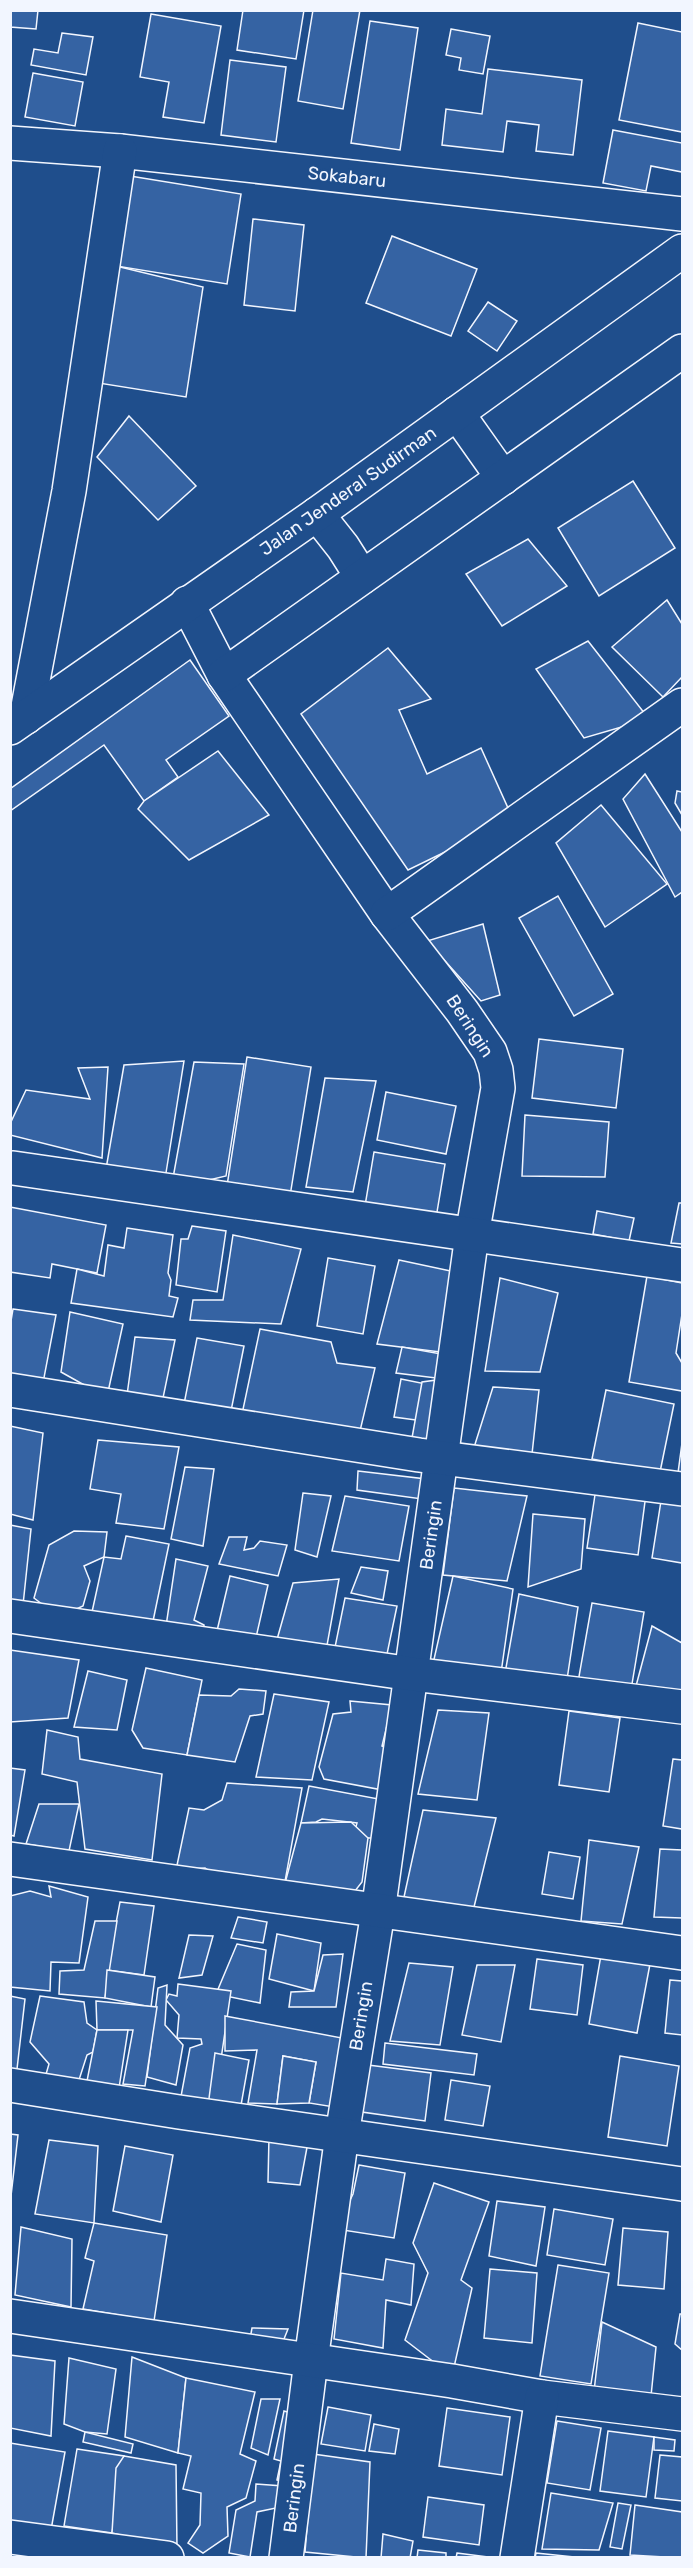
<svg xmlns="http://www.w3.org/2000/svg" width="693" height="2568" font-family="Rubik,sans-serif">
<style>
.building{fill:#3563a3;stroke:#f2f6ff;stroke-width:1.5}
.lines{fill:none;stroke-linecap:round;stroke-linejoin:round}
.minor-casing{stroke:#f2f6ff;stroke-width:36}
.primary-casing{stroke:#f2f6ff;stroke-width:36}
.minor{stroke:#1f4e8c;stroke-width:33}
.primary{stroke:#1f4e8c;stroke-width:33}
.labels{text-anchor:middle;stroke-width:4.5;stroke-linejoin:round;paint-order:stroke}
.street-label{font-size:18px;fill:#f2f6ff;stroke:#1f4e8c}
</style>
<rect width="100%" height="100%" fill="#1f4e8c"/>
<g class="building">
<path d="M 10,10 L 38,10 L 36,29 L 10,27 Z"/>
<path d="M 243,10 L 304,10 L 296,59 L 237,50 Z"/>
<path d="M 313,10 L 360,10 L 343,109 L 298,101 Z"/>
<path d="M 151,14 L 221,26 L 204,123 L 163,117 L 169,82 L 140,77 Z"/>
<path d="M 370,21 L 418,28 L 400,150 L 351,143 Z"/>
<path d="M 638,23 L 682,32 L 682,132 L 619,120 Z"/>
<path d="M 451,29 L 490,36 L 483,74 L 459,70 L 461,58 L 446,55 Z"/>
<path d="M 62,33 L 93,37 L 86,75 L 31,65 L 34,49 L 58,53 Z"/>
<path d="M 230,60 L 286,67 L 276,142 L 221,135 Z"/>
<path d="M 488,69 L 582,80 L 573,155 L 536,151 L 539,125 L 507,121 L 503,152 L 442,145 L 446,109 L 482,114 Z"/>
<path d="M 33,73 L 83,82 L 75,126 L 25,117 Z"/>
<path d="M 613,130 L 682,143 L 682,172 L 651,166 L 646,191 L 603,183 Z"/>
<path d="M 130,176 L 241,194 L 227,284 L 116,266 Z"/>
<path d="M 253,219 L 304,225 L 295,311 L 244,305 Z"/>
<path d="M 392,236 L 477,269 L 451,336 L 366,303 Z"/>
<path d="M 116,266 L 203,287 L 186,397 L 92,382 Z"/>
<path d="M 488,302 L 517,321 L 497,351 L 468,331 Z"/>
<path d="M 129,416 L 196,486 L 158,520 L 97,457 Z"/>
<path d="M 633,481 L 675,548 L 599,596 L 558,528 Z"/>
<path d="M 528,539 L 567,586 L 502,626 L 466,574 Z"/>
<path d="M 667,600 L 682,624 L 682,677 L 663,697 L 612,647 Z"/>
<path d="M 588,641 L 649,719 L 584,738 L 536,669 Z"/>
<path d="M 388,648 L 431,699 L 399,710 L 427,774 L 481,748 L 513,819 L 408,870 L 301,714 Z"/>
<path d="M 190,660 L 229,716 L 166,760 L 178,777 L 144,801 L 104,745 L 10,811 L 10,789 Z"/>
<path d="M 218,751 L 269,815 L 189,860 L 138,809 L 144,801 Z"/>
<path d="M 645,774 L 682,832 L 682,892 L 675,897 L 623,799 Z"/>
<path d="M 677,791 L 682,792 L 682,815 L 675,803 Z"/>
<path d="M 601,805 L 667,884 L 605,927 L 556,843 Z"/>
<path d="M 558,896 L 613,994 L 574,1016 L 519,918 Z"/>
<path d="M 483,924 L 500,995 L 481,1001 L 427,941 Z"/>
<path d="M 539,1039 L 623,1049 L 616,1108 L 532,1098 Z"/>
<path d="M 247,1057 L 311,1067 L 290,1196 L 227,1186 Z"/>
<path d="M 184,1061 L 165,1179 L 106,1169 L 124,1065 Z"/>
<path d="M 194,1062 L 244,1064 L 226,1176 L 171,1189 Z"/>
<path d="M 108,1067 L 102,1158 L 10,1135 L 10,1124 L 26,1090 L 90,1099 L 78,1068 Z"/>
<path d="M 325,1078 L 376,1081 L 353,1192 L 306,1187 Z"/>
<path d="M 386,1092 L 456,1106 L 446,1154 L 377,1140 Z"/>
<path d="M 525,1115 L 609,1122 L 605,1177 L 522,1176 Z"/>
<path d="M 374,1152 L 445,1164 L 436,1218 L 365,1206 Z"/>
<path d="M 679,1203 L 682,1203 L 682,1244 L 671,1243 Z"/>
<path d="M 10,1207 L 106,1225 L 97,1273 L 52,1264 L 50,1278 L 10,1272 Z"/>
<path d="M 597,1211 L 634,1218 L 629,1241 L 593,1234 Z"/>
<path d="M 192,1226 L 226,1231 L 217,1292 L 176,1285 L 181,1239 L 188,1239 Z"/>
<path d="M 127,1228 L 173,1235 L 168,1273 L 171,1280 L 169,1296 L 178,1298 L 173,1317 L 71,1303 L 77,1269 L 104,1276 L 108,1245 L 124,1248 Z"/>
<path d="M 233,1235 L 301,1249 L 281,1324 L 190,1320 L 193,1300 L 223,1300 Z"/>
<path d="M 328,1258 L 375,1266 L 363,1334 L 317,1326 Z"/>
<path d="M 399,1260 L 460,1273 L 448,1353 L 377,1344 Z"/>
<path d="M 647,1276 L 682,1283 L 682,1314 L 676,1353 L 682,1363 L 682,1391 L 629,1382 Z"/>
<path d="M 500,1278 L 558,1293 L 540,1372 L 485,1371 Z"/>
<path d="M 13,1309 L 56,1315 L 43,1383 L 10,1378 L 10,1327 Z"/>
<path d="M 70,1312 L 123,1324 L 108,1392 L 86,1386 L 61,1372 Z"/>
<path d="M 260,1329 L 331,1342 L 337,1363 L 375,1368 L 360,1431 L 242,1414 Z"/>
<path d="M 135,1337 L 175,1340 L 163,1398 L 127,1395 Z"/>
<path d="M 197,1338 L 244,1346 L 231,1411 L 184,1404 Z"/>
<path d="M 402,1347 L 447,1355 L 444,1379 L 396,1373 Z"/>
<path d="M 401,1379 L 431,1385 L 423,1421 L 394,1417 Z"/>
<path d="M 444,1379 L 431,1444 L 410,1449 L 422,1382 Z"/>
<path d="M 493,1387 L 539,1390 L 532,1454 L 471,1457 Z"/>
<path d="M 606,1390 L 674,1404 L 660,1472 L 592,1459 Z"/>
<path d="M 10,1426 L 43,1433 L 33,1520 L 10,1514 Z"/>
<path d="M 98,1440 L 179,1447 L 164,1529 L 116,1523 L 121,1494 L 90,1489 Z"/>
<path d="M 682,1443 L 682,1474 L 678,1473 Z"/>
<path d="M 185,1467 L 214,1469 L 203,1546 L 171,1539 Z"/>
<path d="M 358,1471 L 426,1479 L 422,1499 L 357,1490 Z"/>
<path d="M 454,1488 L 527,1496 L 507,1581 L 443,1575 Z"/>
<path d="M 596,1488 L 646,1494 L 638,1555 L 587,1548 Z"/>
<path d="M 303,1493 L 331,1496 L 317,1557 L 295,1550 Z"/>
<path d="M 345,1496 L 409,1506 L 399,1561 L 332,1551 Z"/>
<path d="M 661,1501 L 682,1504 L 682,1563 L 652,1558 Z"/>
<path d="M 533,1514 L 585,1519 L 581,1569 L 528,1587 Z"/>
<path d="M 10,1525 L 31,1529 L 23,1605 L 10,1605 Z"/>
<path d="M 74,1531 L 107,1532 L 104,1557 L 84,1566 L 90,1581 L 83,1606 L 59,1617 L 34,1598 L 49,1545 Z"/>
<path d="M 126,1536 L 169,1544 L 152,1626 L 92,1612 L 104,1557 L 121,1559 Z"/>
<path d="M 229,1537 L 247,1537 L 244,1550 L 254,1548 L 260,1541 L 287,1545 L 278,1576 L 219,1564 Z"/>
<path d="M 176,1559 L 208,1566 L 194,1620 L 204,1625 L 203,1643 L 165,1633 Z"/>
<path d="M 361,1567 L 388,1571 L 383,1600 L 351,1593 Z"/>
<path d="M 230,1576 L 268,1585 L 255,1642 L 216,1635 Z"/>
<path d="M 453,1576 L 513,1589 L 501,1673 L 432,1668 Z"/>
<path d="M 339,1579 L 326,1651 L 276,1643 L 293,1583 Z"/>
<path d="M 519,1594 L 578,1607 L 566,1686 L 504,1679 Z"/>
<path d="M 345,1598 L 397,1606 L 386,1659 L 334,1652 Z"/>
<path d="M 592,1603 L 644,1612 L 631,1690 L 578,1682 Z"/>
<path d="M 652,1626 L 682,1643 L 682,1699 L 636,1686 Z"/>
<path d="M 10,1650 L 79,1660 L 68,1718 L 10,1722 Z"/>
<path d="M 146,1668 L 202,1680 L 187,1755 L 143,1748 L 132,1730 Z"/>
<path d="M 88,1671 L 127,1680 L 117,1730 L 74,1727 Z"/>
<path d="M 239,1689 L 266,1691 L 263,1714 L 250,1716 L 235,1762 L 187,1755 L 199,1695 L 231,1696 Z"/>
<path d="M 274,1694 L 329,1702 L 312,1780 L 256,1777 Z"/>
<path d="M 350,1701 L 392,1705 L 382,1746 L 395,1751 L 388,1791 L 324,1779 L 319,1767 L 333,1714 L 351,1712 Z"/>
<path d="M 438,1710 L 489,1713 L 477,1800 L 418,1794 Z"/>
<path d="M 569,1711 L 620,1718 L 609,1792 L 559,1785 Z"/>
<path d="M 47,1730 L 78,1737 L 80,1759 L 162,1774 L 152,1860 L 85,1849 L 77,1782 L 42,1774 Z"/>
<path d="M 673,1759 L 682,1760 L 682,1829 L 663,1826 Z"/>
<path d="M 10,1768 L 25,1770 L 14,1836 L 10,1835 Z"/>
<path d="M 227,1783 L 302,1788 L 284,1887 L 215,1875 L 205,1868 L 176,1870 L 189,1808 L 204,1810 L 222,1800 Z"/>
<path d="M 309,1786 L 384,1800 L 376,1838 L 353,1838 L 357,1823 L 322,1819 L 316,1822 L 301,1823 Z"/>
<path d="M 39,1804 L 79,1804 L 69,1851 L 26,1844 Z"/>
<path d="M 423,1810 L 496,1818 L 473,1911 L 404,1897 Z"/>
<path d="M 351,1822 L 368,1838 L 362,1882 L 348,1900 L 284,1887 L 301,1823 Z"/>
<path d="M 589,1840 L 639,1847 L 622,1924 L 581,1921 Z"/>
<path d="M 660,1849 L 682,1850 L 682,1918 L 654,1917 Z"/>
<path d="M 549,1852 L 580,1857 L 573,1899 L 542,1894 Z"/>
<path d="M 49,1886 L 88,1897 L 79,1963 L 51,1962 L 50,1991 L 10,1987 L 10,1896 L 30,1891 L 51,1897 Z"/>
<path d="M 120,1902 L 154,1906 L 144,1975 L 107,1970 Z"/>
<path d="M 238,1917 L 267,1922 L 263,1943 L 231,1938 Z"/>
<path d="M 95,1921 L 117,1921 L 105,1998 L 59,1994 L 60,1971 L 84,1970 Z"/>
<path d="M 277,1934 L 321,1943 L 314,1991 L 269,1979 Z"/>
<path d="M 189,1935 L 213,1936 L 202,1975 L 179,1978 Z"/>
<path d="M 237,1944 L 266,1950 L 260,2003 L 216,1994 Z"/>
<path d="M 343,1954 L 336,2007 L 289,2007 L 291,1992 L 314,1991 L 323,1955 Z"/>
<path d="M 601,1955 L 650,1964 L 637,2033 L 589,2024 Z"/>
<path d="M 537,1959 L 583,1965 L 577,2015 L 530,2009 Z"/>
<path d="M 409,1963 L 453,1967 L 440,2045 L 390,2041 Z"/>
<path d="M 477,1965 L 515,1965 L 501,2042 L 462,2035 Z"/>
<path d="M 107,1970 L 155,1977 L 151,2007 L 105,1998 Z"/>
<path d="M 670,1980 L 682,1981 L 682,2035 L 665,2033 Z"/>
<path d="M 178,1984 L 231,1991 L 214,2107 L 179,2107 L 190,2048 L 202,2044 L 201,2039 L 177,2038 L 179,2015 L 166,2000 L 169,1994 L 177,1996 Z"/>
<path d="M 167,1985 L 165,2025 L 183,2045 L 176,2085 L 147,2077 L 158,1988 Z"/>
<path d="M 10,1996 L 25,1999 L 17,2069 L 10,2069 Z"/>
<path d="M 40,1996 L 84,2002 L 87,2023 L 97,2030 L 93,2052 L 87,2055 L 78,2083 L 44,2081 L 49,2064 L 30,2042 Z"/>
<path d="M 96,2001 L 157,2007 L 145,2086 L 123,2084 L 133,2030 L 97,2030 Z"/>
<path d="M 225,2016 L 342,2038 L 334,2107 L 309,2103 L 316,2062 L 283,2056 L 277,2104 L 248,2103 L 257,2050 L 225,2051 Z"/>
<path d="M 97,2030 L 128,2030 L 119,2088 L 86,2086 Z"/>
<path d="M 385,2043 L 477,2054 L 474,2075 L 383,2064 Z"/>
<path d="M 215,2053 L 249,2060 L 240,2111 L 208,2106 Z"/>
<path d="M 283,2056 L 316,2062 L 309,2103 L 277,2104 Z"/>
<path d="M 620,2056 L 679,2066 L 667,2146 L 608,2137 Z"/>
<path d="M 368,2065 L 431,2073 L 425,2121 L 362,2112 Z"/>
<path d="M 451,2080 L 490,2086 L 483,2126 L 445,2120 Z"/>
<path d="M 10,2134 L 18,2135 L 11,2196 L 10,2196 Z"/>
<path d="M 269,2136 L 308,2142 L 300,2185 L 268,2182 Z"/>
<path d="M 49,2140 L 98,2146 L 94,2223 L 35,2214 Z"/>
<path d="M 125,2146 L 173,2155 L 161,2222 L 113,2211 Z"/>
<path d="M 359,2165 L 405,2173 L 394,2238 L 336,2229 L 353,2194 Z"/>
<path d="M 434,2183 L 489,2202 L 461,2280 L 472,2288 L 452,2376 L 405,2340 L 428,2273 L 413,2243 Z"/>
<path d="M 497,2201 L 545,2207 L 536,2266 L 489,2256 Z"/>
<path d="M 554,2209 L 613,2219 L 605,2265 L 547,2255 Z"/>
<path d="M 94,2223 L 167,2235 L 154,2321 L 83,2309 L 94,2261 L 85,2258 Z"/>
<path d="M 21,2227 L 72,2239 L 71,2307 L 15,2295 Z"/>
<path d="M 623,2228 L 668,2232 L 664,2289 L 618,2285 Z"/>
<path d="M 386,2259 L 414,2264 L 411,2305 L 386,2300 L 383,2348 L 334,2339 L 341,2273 L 383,2280 Z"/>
<path d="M 558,2265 L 609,2273 L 591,2384 L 540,2376 Z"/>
<path d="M 490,2269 L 537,2273 L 532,2343 L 484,2338 Z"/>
<path d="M 680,2314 L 682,2314 L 682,2350 L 675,2344 Z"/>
<path d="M 602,2322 L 656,2347 L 650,2406 L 593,2400 Z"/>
<path d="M 252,2328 L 288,2329 L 282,2344 L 250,2339 Z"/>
<path d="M 10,2355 L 55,2361 L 51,2436 L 10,2428 Z"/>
<path d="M 132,2357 L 186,2378 L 178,2453 L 125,2437 Z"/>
<path d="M 69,2358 L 116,2369 L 107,2434 L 85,2432 L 64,2424 Z"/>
<path d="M 186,2378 L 255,2392 L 240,2454 L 256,2461 L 246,2498 L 227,2507 L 228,2536 L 203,2553 L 188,2543 L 200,2525 L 201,2493 L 183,2489 L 191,2456 L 178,2453 Z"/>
<path d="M 261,2399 L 280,2399 L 268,2455 L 251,2448 Z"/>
<path d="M 328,2407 L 371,2415 L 365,2451 L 321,2444 Z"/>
<path d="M 447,2408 L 510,2417 L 502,2475 L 439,2466 Z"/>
<path d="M 284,2411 L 291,2413 L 281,2481 L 277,2480 L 281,2461 L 274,2459 Z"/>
<path d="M 557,2421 L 601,2428 L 590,2490 L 547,2483 Z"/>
<path d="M 374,2424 L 399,2429 L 395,2454 L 369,2451 Z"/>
<path d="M 608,2431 L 654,2437 L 646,2497 L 600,2491 Z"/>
<path d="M 85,2432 L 133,2444 L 131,2453 L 83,2442 Z"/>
<path d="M 654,2437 L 675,2440 L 674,2451 L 654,2450 Z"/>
<path d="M 10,2443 L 65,2452 L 51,2530 L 10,2522 Z"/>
<path d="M 77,2449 L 124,2456 L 112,2533 L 64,2526 Z"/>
<path d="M 313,2454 L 370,2462 L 366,2558 L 305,2552 Z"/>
<path d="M 660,2455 L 682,2457 L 682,2501 L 655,2498 Z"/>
<path d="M 124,2456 L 176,2465 L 177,2549 L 112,2533 L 116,2468 Z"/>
<path d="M 256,2484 L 283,2486 L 281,2507 L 257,2512 L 250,2557 L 229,2553 L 236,2510 L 255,2501 Z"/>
<path d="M 551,2493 L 613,2503 L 599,2550 L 542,2549 Z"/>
<path d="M 428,2497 L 484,2505 L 479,2545 L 423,2537 Z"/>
<path d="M 618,2503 L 631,2505 L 622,2549 L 610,2547 Z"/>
<path d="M 635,2505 L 682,2512 L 682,2558 L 630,2555 Z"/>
<path d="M 383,2534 L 413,2541 L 410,2558 L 381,2558 Z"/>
<path d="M 418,2550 L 446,2553 L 446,2558 L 417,2558 Z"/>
<path d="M 457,2553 L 496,2558 L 456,2558 Z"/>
<path d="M 536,2553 L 584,2558 L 535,2558 Z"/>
</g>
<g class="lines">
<defs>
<g id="minor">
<path d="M 10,143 L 120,151 L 682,214"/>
<path d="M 457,413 L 503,478"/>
<path d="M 317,514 L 343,547 L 362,577"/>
<path d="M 187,603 L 224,675 L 387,914 L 462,1011 L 490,1052 L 496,1070 L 498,1088 L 472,1235 L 378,1912 L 342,2135 L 311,2361 L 286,2558"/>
<path d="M 224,675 L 682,351"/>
<path d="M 26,717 L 69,491 L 120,151"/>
<path d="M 387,914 L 682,705"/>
<path d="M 13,1168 L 682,1265"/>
<path d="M 10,1390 L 419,1455 L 682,1489"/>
<path d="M 10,1616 L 412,1674 L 682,1707"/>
<path d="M 10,1859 L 682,1953"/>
<path d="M 10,2085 L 179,2112 L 682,2184"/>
<path d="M 10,2316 L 452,2381 L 542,2397 L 682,2414"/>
<path d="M 10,2537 L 167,2558"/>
<path d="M 517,2558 L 542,2397"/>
</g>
<path id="primary" d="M 10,728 L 317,514 L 682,251"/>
</defs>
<use href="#minor" class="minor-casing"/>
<use href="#primary" class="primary-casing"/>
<use href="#minor" class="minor"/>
<use href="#primary" class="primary"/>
</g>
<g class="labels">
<g class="street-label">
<text transform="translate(347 177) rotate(6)" y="6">Sokabaru</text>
<text transform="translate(348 491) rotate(-35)" y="6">Jalan Jenderal Sudirman</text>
<text transform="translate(470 1026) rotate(57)" y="6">Beringin</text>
<text transform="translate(431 1535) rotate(-82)" y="6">Beringin</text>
<text transform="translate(361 2016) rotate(-81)" y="6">Beringin</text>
<text transform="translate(294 2498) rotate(-83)" y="6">Beringin</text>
</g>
</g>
<rect width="693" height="2568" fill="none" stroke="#f2f6ff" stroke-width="24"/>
</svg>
